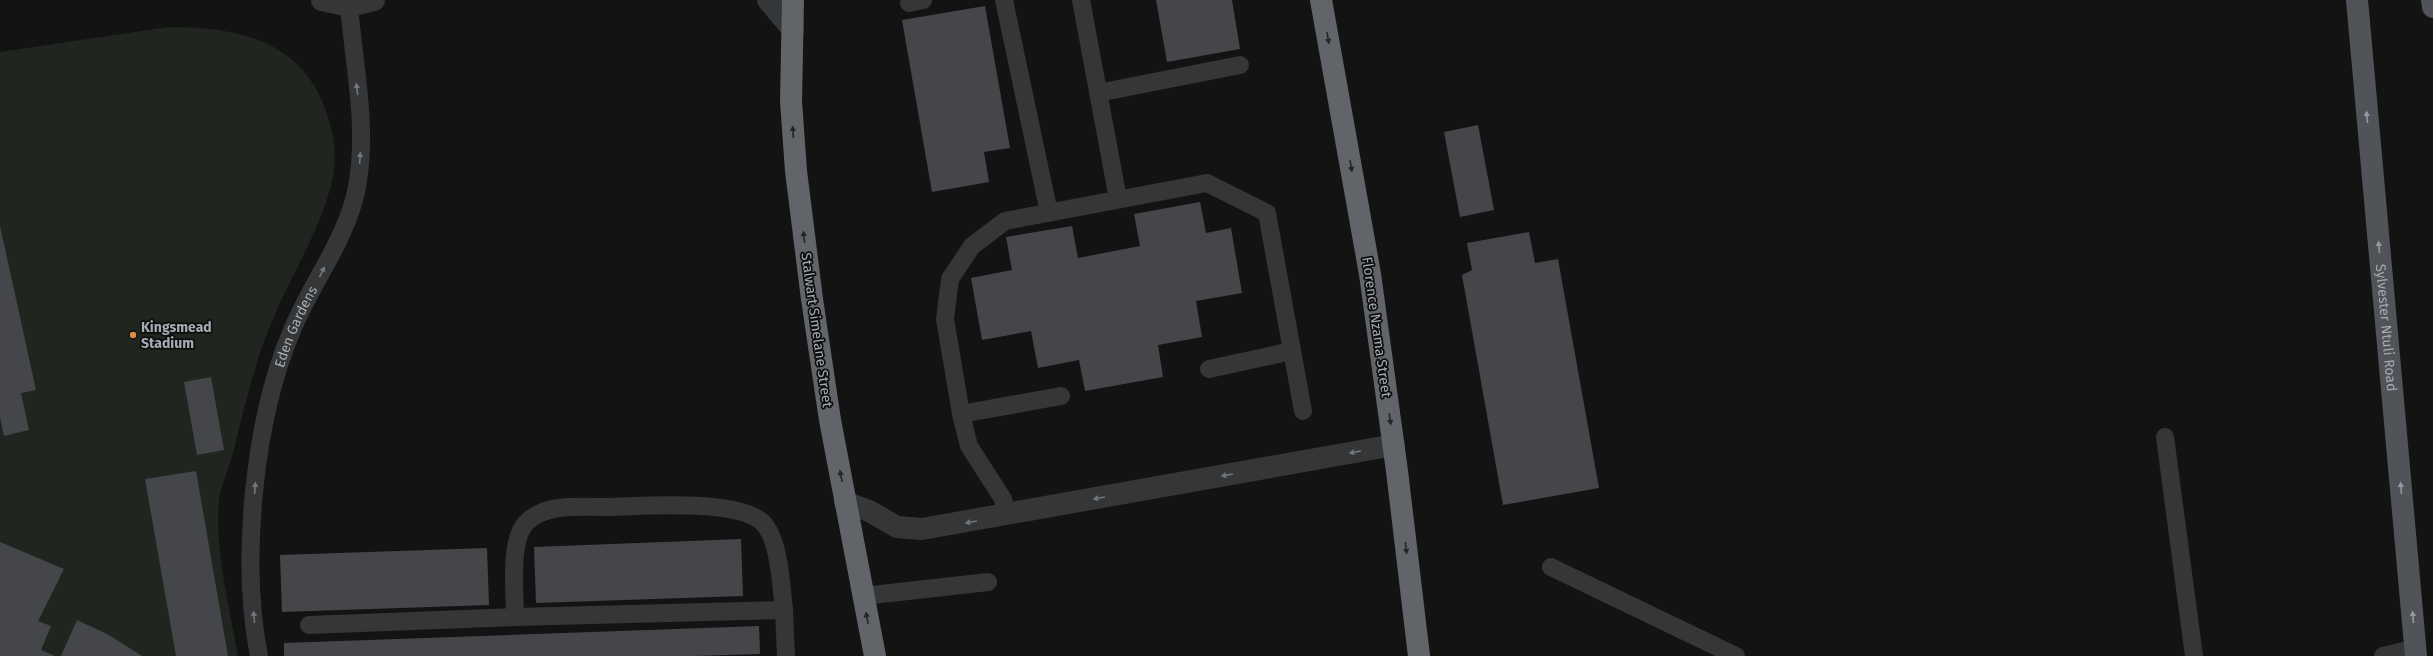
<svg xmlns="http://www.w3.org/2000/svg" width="2433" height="656" font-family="'Fira Sans',sans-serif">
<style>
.green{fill:#20261f}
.building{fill:#454649}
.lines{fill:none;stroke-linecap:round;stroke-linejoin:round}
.lane{stroke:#343638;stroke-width:18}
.street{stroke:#343638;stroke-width:22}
.primary{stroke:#505357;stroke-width:22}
.highway{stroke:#616469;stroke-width:22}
.oneway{fill:#232426}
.oneway2{fill:#73777c}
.oneway3{fill:#959aa1}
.poi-dot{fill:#da8e45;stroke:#0e0e0f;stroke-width:1.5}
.labels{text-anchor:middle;stroke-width:3.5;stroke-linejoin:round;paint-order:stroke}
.poi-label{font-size:14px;font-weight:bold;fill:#a6acb3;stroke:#0e0e0f;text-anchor:start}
.street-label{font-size:14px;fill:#a6acb3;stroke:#0e0e0f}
</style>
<rect width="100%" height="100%" fill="#131314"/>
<path class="green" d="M 169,27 C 240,27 305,41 328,117 C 334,136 337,156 333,177 C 322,227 295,268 275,314 C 255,359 245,405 233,453 C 229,468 221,485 219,500 C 214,549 230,608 238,656 L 0,656 L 0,52 Z"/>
<g class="building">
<path d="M 1156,0 L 1232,0 L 1240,49 L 1167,62 Z"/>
<path d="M 985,6 L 1010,148 L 984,152 L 989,182 L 932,192 L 902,20 Z"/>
<path d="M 1478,125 L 1494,210 L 1460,217 L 1444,132 Z"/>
<path d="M 1200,202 L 1206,233 L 1231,228 L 1242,293 L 1196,301 L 1202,337 L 1158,345 L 1163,377 L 1085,391 L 1079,360 L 1038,368 L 1031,331 L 982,340 L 971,278 L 1012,270 L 1006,237 L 1072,226 L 1078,258 L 1140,246 L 1134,214 Z"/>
<path d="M 0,226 L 36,390 L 21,393 L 29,430 L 4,436 L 0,417 Z"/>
<path d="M 1529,232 L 1535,263 L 1558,259 L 1599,488 L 1503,505 L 1462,275 L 1472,270 L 1467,243 Z"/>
<path d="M 211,377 L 224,450 L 197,455 L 184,382 Z"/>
<path d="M 196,471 L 228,656 L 176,656 L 145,479 Z"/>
<path d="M 741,539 L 743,596 L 536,603 L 534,547 Z"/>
<path d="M 0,542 L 64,569 L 38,621 L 51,626 L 41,650 L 55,656 L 0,656 Z"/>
<path d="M 487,548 L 489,605 L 282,612 L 280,555 Z"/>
<path d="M 77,620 L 109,635 L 142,656 L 61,656 Z"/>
<path d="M 759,626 L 760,654 L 695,656 L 284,656 L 284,643 Z"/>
</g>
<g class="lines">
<g class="lane">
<path d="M 1004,0 L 1049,213"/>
<path d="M 1081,0 L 1118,199"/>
<path d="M 909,3 L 923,0"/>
<path d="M 1098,93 L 1240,65"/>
<path d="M 1209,369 L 1292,351"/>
<path d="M 961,414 L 1061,396"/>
<path d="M 2165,437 L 2194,656"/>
<path d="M 1007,515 L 1003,499 L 969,446 L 961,414 L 945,319 L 950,279 L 972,246 L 1005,221 L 1207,183 L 1267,213 L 1303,411"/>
<path d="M 1551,567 L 1736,656"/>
<path d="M 863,596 L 988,582"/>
<path d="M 515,617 C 515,592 509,541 526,523 C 534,514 546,510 558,508 C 574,506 590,507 606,507 C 642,506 733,499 761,521 C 780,537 781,587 784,610"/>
<path d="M 309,625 L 515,617 L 784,610 L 786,656"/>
<path id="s1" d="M 259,656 C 240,560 254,418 293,328 C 313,280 347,239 357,187 C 368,127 354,65 349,6"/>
<path d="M 2383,656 L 2416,648"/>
</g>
<g class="street">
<path d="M 322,0 L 349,6 L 374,0"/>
<path d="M 768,0 L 793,30"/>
<path d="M 845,502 L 869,511 L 897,527 L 922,529 L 1394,445"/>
</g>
<g class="primary">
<path id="s2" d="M 2357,0 L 2416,656"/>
<path d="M 2432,0 L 2433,7"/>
</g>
<g class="highway">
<path d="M 793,0 L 791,101 L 796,171 L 812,299 L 830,420 L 875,656"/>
<path d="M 1321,0 L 1370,274 L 1397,471 L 1419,656"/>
</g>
</g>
<defs><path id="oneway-solid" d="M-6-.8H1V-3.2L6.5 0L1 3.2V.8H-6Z"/></defs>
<g class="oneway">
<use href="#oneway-solid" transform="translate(1328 38) rotate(80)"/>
<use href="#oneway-solid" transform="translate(793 132) rotate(-94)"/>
<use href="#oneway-solid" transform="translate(1351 166) rotate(80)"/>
<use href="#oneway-solid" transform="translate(804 237) rotate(-97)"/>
<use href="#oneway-solid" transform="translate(1390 419) rotate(82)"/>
<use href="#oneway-solid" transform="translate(841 476) rotate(-101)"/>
<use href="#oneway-solid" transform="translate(1406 548) rotate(83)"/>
<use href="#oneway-solid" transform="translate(867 618) rotate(-101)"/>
</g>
<g class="oneway2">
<use href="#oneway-solid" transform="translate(357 89) rotate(-97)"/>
<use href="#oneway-solid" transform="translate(360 158) rotate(-86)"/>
<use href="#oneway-solid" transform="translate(322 272) rotate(-64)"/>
<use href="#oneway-solid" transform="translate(1355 452) rotate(170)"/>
<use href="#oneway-solid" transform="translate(1227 475) rotate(170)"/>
<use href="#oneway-solid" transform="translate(255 488) rotate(-86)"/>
<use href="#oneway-solid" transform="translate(1099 498) rotate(170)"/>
<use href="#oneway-solid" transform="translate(971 522) rotate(170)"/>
<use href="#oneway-solid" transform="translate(254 617) rotate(-95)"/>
</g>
<g class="oneway3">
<use href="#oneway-solid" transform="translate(2367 117) rotate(-95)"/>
<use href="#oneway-solid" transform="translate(2379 247) rotate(-95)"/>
<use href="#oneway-solid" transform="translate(2401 488) rotate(-95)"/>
<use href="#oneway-solid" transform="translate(2413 617) rotate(-95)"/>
</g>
<circle class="poi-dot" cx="133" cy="335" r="4"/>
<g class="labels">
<g class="poi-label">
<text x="141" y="332">Kingsmead<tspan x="141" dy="16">Stadium</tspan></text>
</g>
<g class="street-label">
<text transform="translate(1377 327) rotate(82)" y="5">Florence Nzama Street</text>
<text dy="5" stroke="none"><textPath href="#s1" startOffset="336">Eden Gardens</textPath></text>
<text dy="5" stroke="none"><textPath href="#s2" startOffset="329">Sylvester Ntuli Road</textPath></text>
<text transform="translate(817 330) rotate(82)" y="5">Stalwart Simelane Street</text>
</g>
</g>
</svg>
